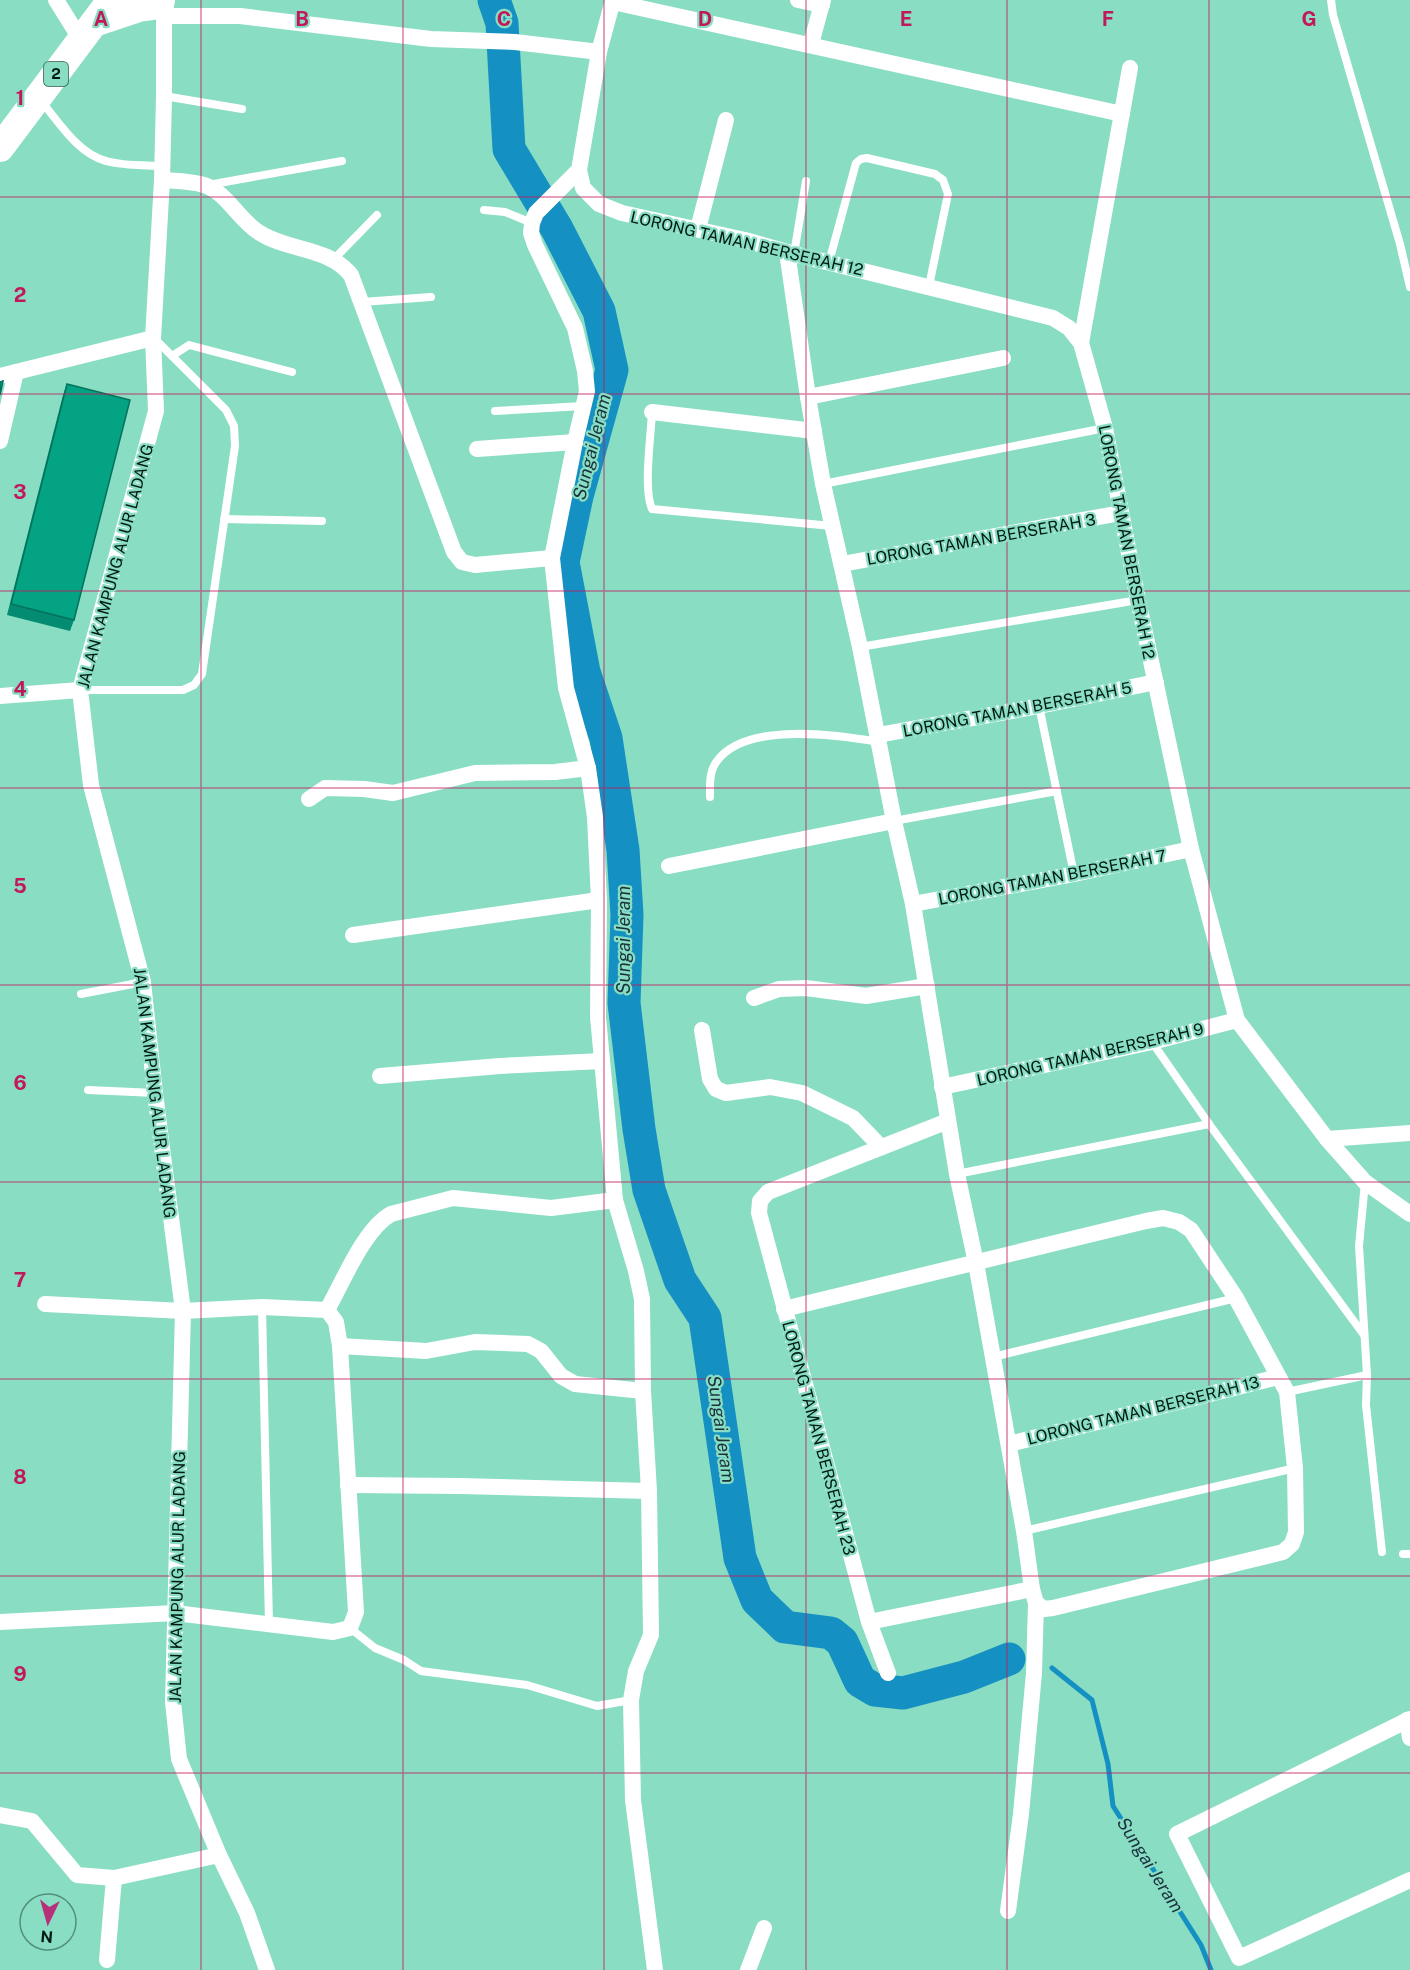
<svg xmlns="http://www.w3.org/2000/svg" width="1410" height="1970" font-family="'Public Sans',sans-serif">
<style>
.lines{fill:none;stroke-linecap:round;stroke-linejoin:round}
.stream{stroke:#1491c2;stroke-width:5}
.river{stroke:#1491c2;stroke-width:33}
.lane{stroke:#fff;stroke-width:8}
.street{stroke:#fff;stroke-width:16}
.highway{stroke:#fff;stroke-width:28}
.wall{fill:#038c72}
.building{fill:#04a384;stroke:#03725c;stroke-width:1.5}
.grid{fill:none;stroke:#c2185b;stroke-width:1.5;stroke-opacity:0.55}
.labels{text-anchor:middle;stroke-width:4.5;stroke-linejoin:round;paint-order:stroke}
.shield{fill:#88ddc3;stroke:#295447;stroke-width:1.5}
.shield-label{font-size:15px;font-weight:bold;fill:#001912}
.street-label{font-size:16px;fill:#001912;stroke:#88ddc3}
.water-label{font-size:18px;font-style:italic;fill:#1a313e;stroke:#88ddc3}
.grid-label{font-size:20px;text-anchor:middle;font-weight:bold;fill:#c2185b;stroke:#88ddc3;stroke-width:4.5;stroke-linejoin:round;paint-order:stroke}
</style>
<rect width="100%" height="100%" fill="#88ddc3"/>
<g class="lines">
<path class="stream" d="M 1052,1668 L 1092,1700 L 1108,1764 L 1113,1806 L 1201,1945 L 1211,1970"/>
<path class="river" d="M 494,0 L 502,23 L 509,149 L 557,229 L 599,311 L 612,370 L 577,496 L 563,562 L 584,672 L 606,738 L 623,850 L 627,915 L 624,1003 L 639,1129 L 649,1190 L 680,1280 L 705,1318 L 740,1558 L 757,1600 L 785,1627 L 831,1633 L 842,1642 L 860,1681 L 875,1690 L 903,1693 L 964,1677 L 1009,1659"/>
<g class="lane">
<path d="M 1331,0 L 1333,15 L 1400,244 L 1410,287"/>
<path d="M 164,96 L 242,109"/>
<path d="M 41,101 C 59,122 78,154 106,161 C 124,166 144,165 162,166"/>
<path d="M 208,185 L 342,161"/>
<path d="M 484,210 L 505,212 L 532,223"/>
<path d="M 794,254 L 806,181"/>
<path d="M 334,259 L 377,215"/>
<path d="M 829,262 L 856,163 L 861,159 L 867,158 L 935,174 L 943,180 L 948,194 L 929,286"/>
<path d="M 362,302 L 431,297"/>
<path d="M 172,356 L 189,345 L 292,372"/>
<path d="M 495,411 L 583,406"/>
<path d="M 652,412 C 651,436 643,489 652,509 L 832,526"/>
<path d="M 823,484 L 1105,428"/>
<path d="M 224,519 L 322,521"/>
<path d="M 860,647 L 1138,600"/>
<path d="M 80,690 L 183,690 L 194,685 L 202,674 L 235,446 L 234,426 L 226,410 L 155,339"/>
<path d="M 1039,706 L 1074,874"/>
<path d="M 710,797 C 710,784 709,771 717,761 C 746,721 838,735 879,742"/>
<path d="M 894,821 L 1057,791"/>
<path d="M 81,994 L 143,982"/>
<path d="M 1152,1042 L 1209,1124 L 1364,1335"/>
<path d="M 88,1090 L 155,1093"/>
<path d="M 957,1174 L 1209,1124"/>
<path d="M 1365,1182 L 1359,1246 L 1367,1375 L 1366,1405 L 1382,1552"/>
<path d="M 262,1307 L 269,1624"/>
<path d="M 993,1357 L 1236,1298"/>
<path d="M 1287,1392 L 1367,1375"/>
<path d="M 1024,1531 L 1295,1468"/>
<path d="M 1403,1554 L 1410,1554"/>
<path d="M 350,1628 L 375,1648 L 404,1660 L 421,1671 L 527,1685 L 597,1706 L 631,1700"/>
</g>
<g class="street">
<path d="M 56,0 L 81,40"/>
<path d="M 159,0 L 164,16 L 164,96 L 162,180 L 153,338 L 156,411 L 80,690 L 91,785 L 143,982 L 155,1093 L 183,1311 L 173,1702 L 179,1759 L 219,1855 L 247,1913 L 267,1970"/>
<path d="M 613,0 L 599,52 L 579,170 L 536,213 L 532,223 L 531,233 L 535,245 L 575,328 L 585,371 L 587,391 L 575,442 L 552,558 L 566,688 L 588,768 L 595,817 L 599,900 L 598,1017 L 615,1200 L 636,1271 L 642,1299 L 643,1391 L 649,1491 L 651,1635 L 636,1671 L 631,1700 L 633,1800 L 655,1970"/>
<path d="M 798,0 L 822,5"/>
<path d="M 613,2 L 1122,114"/>
<path d="M 164,16 L 240,16 L 431,39 L 515,42 L 599,52"/>
<path d="M 811,44 L 823,0"/>
<path d="M 579,170 L 583,188 L 599,204 L 622,213 L 745,240 L 794,254 L 1053,318 L 1069,328 L 1081,343 L 1105,428 L 1138,600 L 1191,849 L 1237,1020 L 1327,1139 L 1365,1182 L 1410,1214"/>
<path d="M 162,180 C 175,181 191,181 204,185 C 227,192 239,221 260,233 C 288,251 329,247 351,275 L 454,552 L 462,562 L 475,565 L 552,558"/>
<path d="M 698,229 L 726,120"/>
<path d="M 1081,343 L 1130,68"/>
<path d="M 0,376 L 153,338"/>
<path d="M 808,397 L 1003,358"/>
<path d="M 652,412 L 814,431"/>
<path d="M 0,441 L 16,372"/>
<path d="M 477,449 L 575,442"/>
<path d="M 842,564 L 1121,513"/>
<path d="M 0,696 L 80,690"/>
<path d="M 878,735 L 1039,706 L 1156,682"/>
<path d="M 309,799 L 325,788 L 364,789 L 393,793 L 475,773 L 555,772 L 588,768"/>
<path d="M 669,866 L 894,821"/>
<path d="M 913,904 L 1074,874 L 1191,849"/>
<path d="M 353,935 L 599,900"/>
<path d="M 754,998 L 779,989 L 806,988 L 866,996 L 927,986"/>
<path d="M 702,1030 L 710,1079 L 716,1089 L 726,1093 L 770,1087 L 802,1093 L 853,1118 L 881,1147"/>
<path d="M 380,1076 L 500,1066 L 602,1061"/>
<path d="M 942,1087 L 1152,1042 L 1237,1020"/>
<path d="M 1327,1139 L 1410,1133"/>
<path d="M 784,1309 L 1146,1221 L 1163,1218 L 1179,1222 L 1191,1230 L 1236,1298 L 1287,1392 L 1295,1468 L 1296,1532 L 1292,1544 L 1283,1552 L 1053,1608 L 1044,1609 L 1036,1603 L 1032,1589 L 1024,1531 L 976,1263 L 957,1174 L 913,904 L 894,821 L 860,647 L 823,484 L 808,397 L 787,252"/>
<path d="M 327,1310 C 343,1282 364,1229 391,1214 L 453,1198 L 551,1208 L 615,1200"/>
<path d="M 340,1346 L 426,1351 L 475,1342 L 528,1344 L 541,1351 L 561,1376 L 575,1384 L 643,1391"/>
<path d="M 1009,1444 L 1278,1377"/>
<path d="M 348,1485 L 460,1486 L 649,1491"/>
<path d="M 0,1622 L 175,1613 L 333,1632 L 350,1628 L 356,1612 L 340,1346 L 336,1322 L 327,1310 L 262,1307 L 183,1311 L 45,1304"/>
<path d="M 869,1622 L 1032,1589"/>
<path d="M 888,1673 L 869,1622 L 759,1213 L 760,1201 L 768,1192 L 948,1121"/>
<path d="M 1410,1719 L 1177,1834 L 1239,1958 L 1410,1880"/>
<path d="M 1407,1720 L 1410,1738"/>
<path d="M 0,1815 L 32,1821 L 77,1875 L 114,1878 L 219,1855"/>
<path d="M 1008,1911 L 1021,1814 L 1034,1673 L 1036,1603"/>
<path d="M 107,1960 L 114,1878"/>
<path d="M 748,1970 L 764,1928"/>
</g>
<g class="highway">
<path d="M 94,23 L 139,8 L 160,5 L 161,0"/>
<path d="M 0,148 L 111,0"/>
</g>
</g>
<path class="wall" d="M 67,384 L 74,620 L 70,631 L 7,615 L 63,395 Z"/>
<g class="building">
<path d="M 3,381 L 0,395 L 0,382 Z"/>
<path d="M 67,384 L 130,400 L 74,620 L 11,604 Z"/>
</g>
<path class="grid" d="M 201,0 L 201,1970M 403,0 L 403,1970M 604,0 L 604,1970M 806,0 L 806,1970M 1007,0 L 1007,1970M 1209,0 L 1209,1970M 0,197 L 1410,197M 0,394 L 1410,394M 0,591 L 1410,591M 0,788 L 1410,788M 0,985 L 1410,985M 0,1182 L 1410,1182M 0,1379 L 1410,1379M 0,1576 L 1410,1576M 0,1773 L 1410,1773"/>
<g class="labels">
<rect class="shield" x="44" y="62" width="24" height="24" rx="4.5"/>
<g class="shield-label">
<text x="56" y="79">2</text>
</g>
<g class="street-label">
<text transform="translate(747 243) rotate(13)" y="6">LORONG TAMAN BERSERAH 12</text>
<text transform="translate(981 539) rotate(-10)" y="6">LORONG TAMAN BERSERAH 3</text>
<text transform="translate(1127 542) rotate(79)" y="6">LORONG TAMAN BERSERAH 12</text>
<text transform="translate(115 566) rotate(-75)" y="6">JALAN KAMPUNG ALUR LADANG</text>
<text transform="translate(1017 709) rotate(-11)" y="6">LORONG TAMAN BERSERAH 5</text>
<text transform="translate(1052 877) rotate(-11)" y="6">LORONG TAMAN BERSERAH 7</text>
<text transform="translate(1090 1054) rotate(-13)" y="6">LORONG TAMAN BERSERAH 9</text>
<text transform="translate(155 1093) rotate(83)" y="6">JALAN KAMPUNG ALUR LADANG</text>
<text transform="translate(1143 1410) rotate(-14)" y="6">LORONG TAMAN BERSERAH 13</text>
<text transform="translate(819 1438) rotate(75)" y="6">LORONG TAMAN BERSERAH 23</text>
<text transform="translate(177 1577) rotate(-89)" y="6">JALAN KAMPUNG ALUR LADANG</text>
</g>
<g class="water-label">
<text transform="translate(592 447) rotate(-76)" y="6">Sungai Jeram</text>
<text transform="translate(624 940) rotate(-90)" y="6">Sungai Jeram</text>
<text transform="translate(721 1429) rotate(82)" y="6">Sungai Jeram</text>
<text transform="translate(1150 1865) rotate(58)" y="6">Sungai Jeram</text>
</g>
</g>
<g class="grid-label">
<text x="101" y="26">A</text>
<text x="302" y="26">B</text>
<text x="504" y="26">C</text>
<text x="705" y="26">D</text>
<text x="906" y="26">E</text>
<text x="1108" y="26">F</text>
<text x="1309" y="26">G</text>
<text x="20" y="105">1</text>
<text x="20" y="302">2</text>
<text x="20" y="499">3</text>
<text x="20" y="696">4</text>
<text x="20" y="893">5</text>
<text x="20" y="1090">6</text>
<text x="20" y="1287">7</text>
<text x="20" y="1484">8</text>
<text x="20" y="1681">9</text>
</g>
<g transform="translate(48 1922) rotate(185)"><circle r="28" fill="#88ddc3" stroke="#528f7c" stroke-width="1.5"/>
<path d="M0-4.5L10 22L0 15L-10 22Z" fill="#b63177"/>
<text y="-9" font-size="16" font-weight="bold" text-anchor="middle" fill="#001912">N</text>
</g>
</svg>
